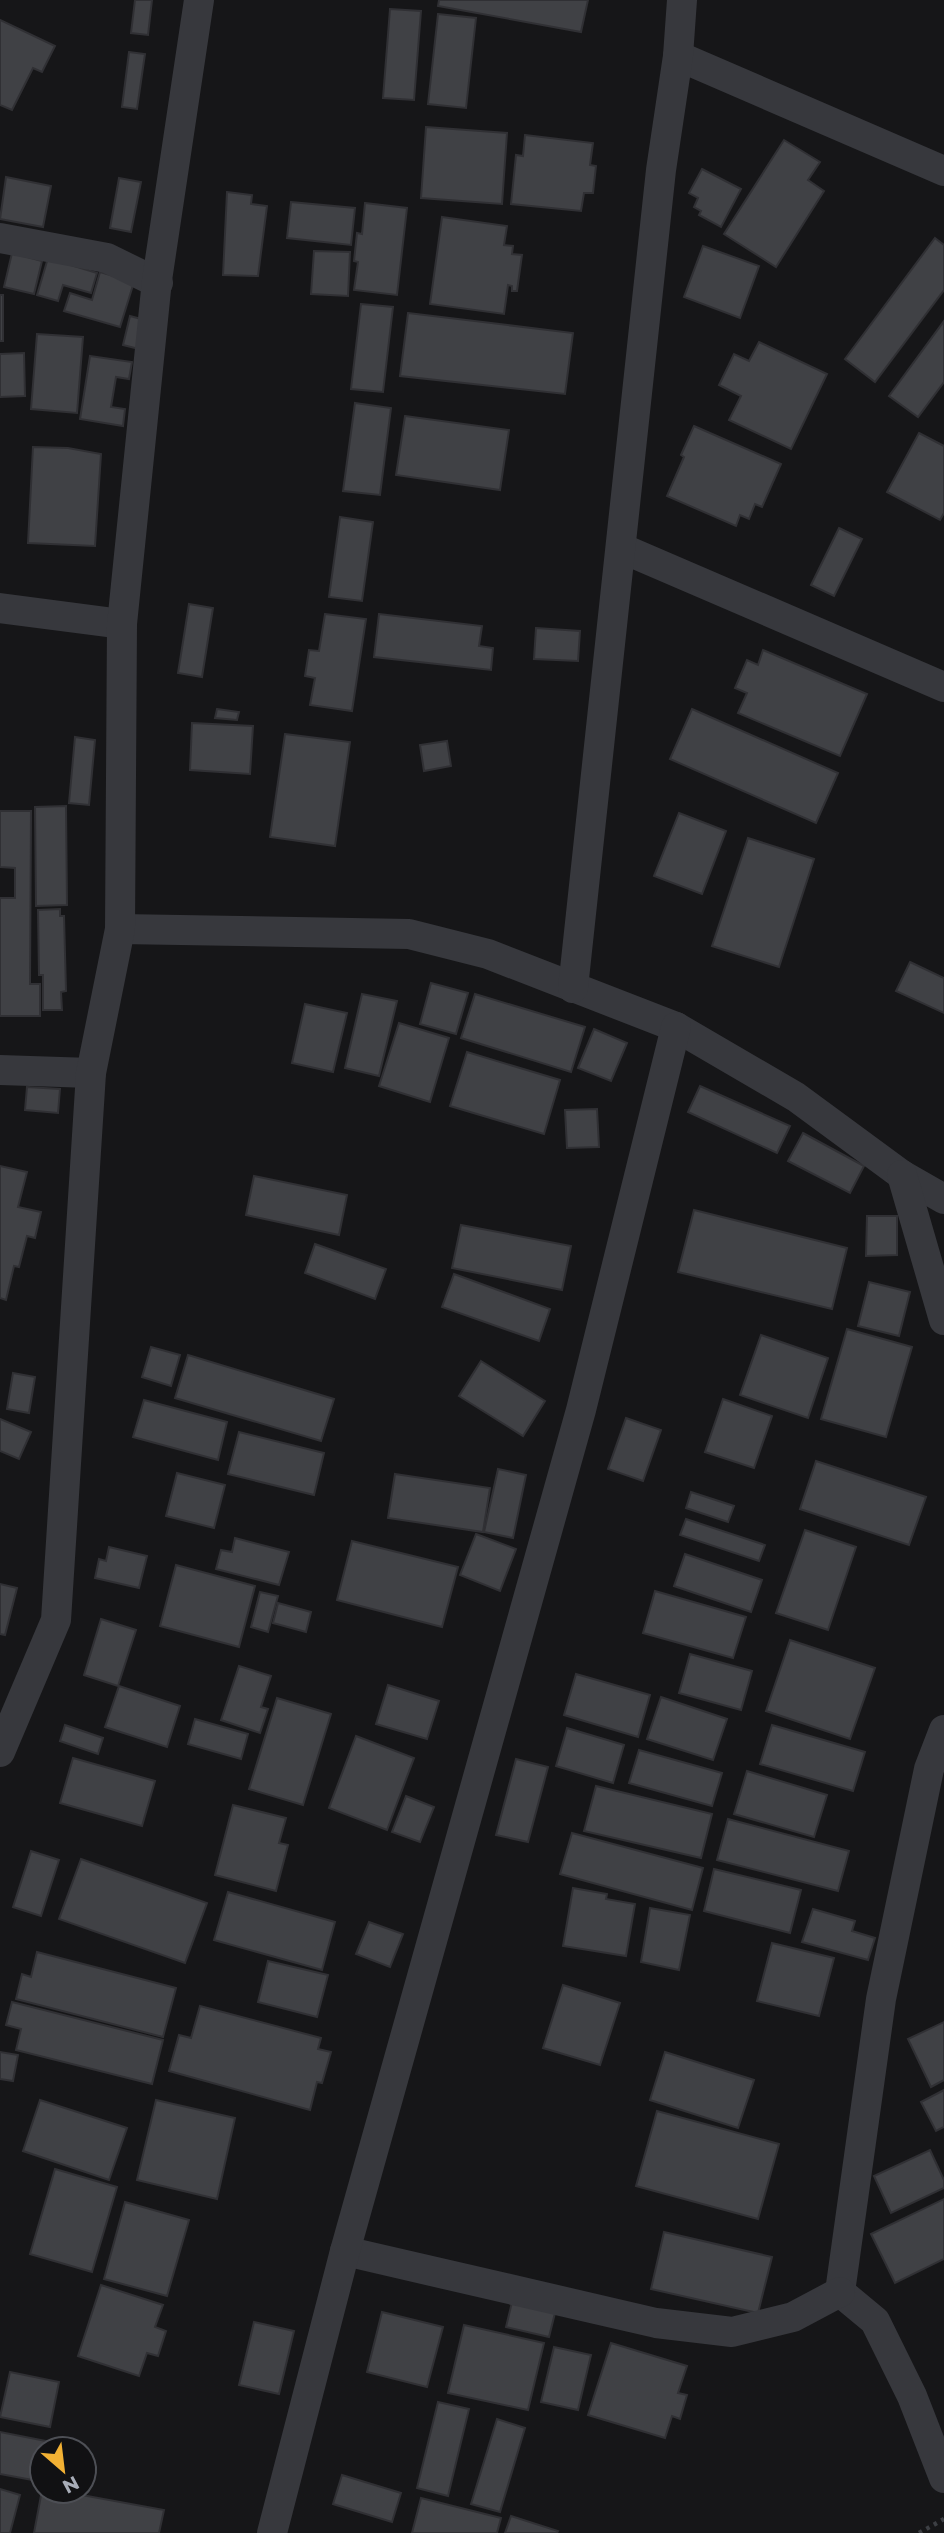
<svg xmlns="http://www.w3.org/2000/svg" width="944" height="2533" font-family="Montserrat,sans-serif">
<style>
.building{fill:#404145;stroke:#303034;stroke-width:2}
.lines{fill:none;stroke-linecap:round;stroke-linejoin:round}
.path{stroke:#3d3f44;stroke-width:4.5;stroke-dasharray:3.5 5;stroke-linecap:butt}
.street{stroke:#37383d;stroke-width:30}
</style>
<rect width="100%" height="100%" fill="#161618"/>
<g class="building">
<path d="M 135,0 L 152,0 L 148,35 L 131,33 Z"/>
<path d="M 439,0 L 588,0 L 581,32 L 438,6 Z"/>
<path d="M 390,9 L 421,11 L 414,100 L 383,98 Z"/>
<path d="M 438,14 L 476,18 L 466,108 L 428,104 Z"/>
<path d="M 0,20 L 55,46 L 42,72 L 33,68 L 12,110 L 0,105 Z"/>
<path d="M 129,52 L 145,54 L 137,109 L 122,107 Z"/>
<path d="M 426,127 L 507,133 L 502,204 L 421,198 Z"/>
<path d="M 525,135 L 593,143 L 590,165 L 596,166 L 593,193 L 584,193 L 581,211 L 511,204 L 516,155 L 523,156 Z"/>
<path d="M 784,140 L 820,162 L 808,180 L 824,191 L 776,267 L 724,234 Z"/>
<path d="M 702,169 L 741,189 L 721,227 L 699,215 L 701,211 L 694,207 L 698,198 L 689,193 Z"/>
<path d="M 6,177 L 51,186 L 43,227 L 0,219 Z"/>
<path d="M 119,178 L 141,182 L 131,232 L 110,228 Z"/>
<path d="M 227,192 L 252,195 L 251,204 L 267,206 L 258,276 L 223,275 Z"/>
<path d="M 291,202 L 355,208 L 351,245 L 287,238 Z"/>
<path d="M 365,203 L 407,208 L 397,295 L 354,290 L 358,262 L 354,261 L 357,233 L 362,234 Z"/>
<path d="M 442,217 L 507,226 L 504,245 L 513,246 L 512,254 L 522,255 L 517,291 L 512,291 L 512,286 L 508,285 L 504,314 L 430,304 Z"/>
<path d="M 935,238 L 944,245 L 944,290 L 875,382 L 845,359 Z"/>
<path d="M 703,246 L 759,266 L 740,318 L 684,297 Z"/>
<path d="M 314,251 L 350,252 L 348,296 L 311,294 Z"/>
<path d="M 12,253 L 42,261 L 34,294 L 4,287 Z"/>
<path d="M 48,258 L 97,273 L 91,293 L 63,285 L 58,301 L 37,295 Z"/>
<path d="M 100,272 L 134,282 L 120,327 L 64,311 L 70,293 L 92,300 Z"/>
<rect x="0" y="295" width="3" height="46"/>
<path d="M 361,304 L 393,307 L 383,392 L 351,389 Z"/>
<path d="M 408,313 L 573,333 L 565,394 L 400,376 Z"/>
<path d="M 130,316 L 145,320 L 139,349 L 123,345 Z"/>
<path d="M 944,321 L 944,382 L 918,417 L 889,396 Z"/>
<path d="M 37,334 L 83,337 L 77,413 L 31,409 Z"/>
<path d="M 759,342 L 827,374 L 791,449 L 729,420 L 741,396 L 719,385 L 734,354 L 749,361 Z"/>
<path d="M 24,353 L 25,396 L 0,397 L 0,354 Z"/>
<path d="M 90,356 L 132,362 L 129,379 L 116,377 L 111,407 L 125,409 L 123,426 L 80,419 Z"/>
<path d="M 355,403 L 391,408 L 380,495 L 343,491 Z"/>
<path d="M 405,416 L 509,430 L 500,490 L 396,475 Z"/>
<path d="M 694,426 L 781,464 L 762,507 L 755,504 L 749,519 L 740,515 L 736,526 L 667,496 L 684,457 L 681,455 Z"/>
<path d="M 919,433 L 944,446 L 944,513 L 940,520 L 887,492 Z"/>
<path d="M 33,447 L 68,448 L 101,454 L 95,546 L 28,543 Z"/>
<path d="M 340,517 L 373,522 L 362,601 L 329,597 Z"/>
<path d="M 839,528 L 862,539 L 834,596 L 811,585 Z"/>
<path d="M 189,604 L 213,608 L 202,677 L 178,673 Z"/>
<path d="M 325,614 L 366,619 L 352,711 L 310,705 L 315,678 L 305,676 L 309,650 L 319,651 Z"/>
<path d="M 379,614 L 482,626 L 479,646 L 493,648 L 491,670 L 374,657 Z"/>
<path d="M 536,628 L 580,631 L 578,661 L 534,659 Z"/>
<path d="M 763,650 L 867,694 L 840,756 L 738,713 L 747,693 L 735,688 L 747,660 L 758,665 Z"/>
<path d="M 217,709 L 239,712 L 237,720 L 215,718 Z"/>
<path d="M 692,709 L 838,773 L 816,823 L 670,759 Z"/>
<path d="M 192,723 L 253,726 L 250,774 L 190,770 Z"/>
<path d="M 285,734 L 350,742 L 335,846 L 270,837 Z"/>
<path d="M 75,737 L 95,740 L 89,805 L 69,803 Z"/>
<path d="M 447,741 L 451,766 L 424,771 L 420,745 Z"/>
<path d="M 66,806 L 67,905 L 36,906 L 35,807 Z"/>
<path d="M 0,811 L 31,811 L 30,984 L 40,984 L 40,1016 L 0,1016 L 0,898 L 15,898 L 15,868 L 0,867 Z"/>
<path d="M 679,813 L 726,831 L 702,894 L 654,876 Z"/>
<path d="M 748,838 L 814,859 L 779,967 L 712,946 Z"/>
<path d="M 60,909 L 60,916 L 64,916 L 66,991 L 61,992 L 62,1010 L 43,1010 L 43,975 L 39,975 L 38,910 Z"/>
<path d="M 910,962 L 944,978 L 944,1013 L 896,991 Z"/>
<path d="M 431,983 L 468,993 L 456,1034 L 420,1024 Z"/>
<path d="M 362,994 L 397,1001 L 379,1076 L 345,1068 Z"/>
<path d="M 475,994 L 585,1027 L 571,1072 L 461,1038 Z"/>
<path d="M 305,1004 L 347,1013 L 333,1072 L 292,1063 Z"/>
<path d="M 399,1023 L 449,1038 L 430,1102 L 379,1086 Z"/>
<path d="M 594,1029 L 627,1043 L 611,1081 L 578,1068 Z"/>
<path d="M 467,1052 L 560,1080 L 544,1134 L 450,1106 Z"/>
<path d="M 700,1086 L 790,1126 L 777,1153 L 688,1112 Z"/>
<path d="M 27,1087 L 60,1089 L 58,1113 L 25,1110 Z"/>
<path d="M 597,1109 L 599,1147 L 567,1148 L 565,1110 Z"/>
<path d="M 803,1133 L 864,1166 L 850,1193 L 788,1161 Z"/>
<path d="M 0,1166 L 27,1172 L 18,1207 L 41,1212 L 35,1238 L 27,1236 L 19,1267 L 14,1266 L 6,1300 L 0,1298 Z"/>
<path d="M 254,1176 L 347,1195 L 339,1235 L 246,1215 Z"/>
<path d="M 694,1210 L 847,1248 L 832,1309 L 678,1272 Z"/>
<path d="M 867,1216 L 897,1216 L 897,1255 L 866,1256 Z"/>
<path d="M 461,1225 L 571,1246 L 562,1290 L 452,1268 Z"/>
<path d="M 315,1244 L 386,1269 L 375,1299 L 305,1273 Z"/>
<path d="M 454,1274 L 550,1309 L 539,1341 L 442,1307 Z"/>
<path d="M 869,1282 L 910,1292 L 899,1336 L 858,1326 Z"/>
<path d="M 847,1329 L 912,1347 L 886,1437 L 821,1419 Z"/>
<path d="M 761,1335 L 828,1358 L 808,1418 L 740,1395 Z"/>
<path d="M 151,1347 L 180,1355 L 171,1386 L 142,1377 Z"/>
<path d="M 188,1355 L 334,1399 L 321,1441 L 175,1398 Z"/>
<path d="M 481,1361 L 545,1401 L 523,1436 L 459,1396 Z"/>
<path d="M 13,1373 L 35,1377 L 29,1413 L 7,1409 Z"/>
<path d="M 723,1399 L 772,1416 L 754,1468 L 705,1452 Z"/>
<path d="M 144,1400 L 227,1422 L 218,1460 L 133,1437 Z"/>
<path d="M 626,1418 L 661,1430 L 643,1481 L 608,1469 Z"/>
<path d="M 0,1419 L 31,1432 L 19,1459 L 0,1451 Z"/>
<path d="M 239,1432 L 324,1453 L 314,1495 L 228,1474 Z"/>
<path d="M 816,1461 L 926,1497 L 909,1545 L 800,1509 Z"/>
<path d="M 498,1469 L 526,1475 L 513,1538 L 484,1532 Z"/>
<path d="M 177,1473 L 225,1485 L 214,1528 L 166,1516 Z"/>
<path d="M 395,1474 L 490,1488 L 483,1532 L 388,1518 Z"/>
<path d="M 691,1492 L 734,1506 L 728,1522 L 686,1508 Z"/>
<path d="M 686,1519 L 765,1545 L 759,1561 L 680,1535 Z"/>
<path d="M 805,1530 L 856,1547 L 828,1630 L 776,1613 Z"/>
<path d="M 476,1534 L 516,1549 L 500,1591 L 460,1575 Z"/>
<path d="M 235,1538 L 289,1552 L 279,1585 L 216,1569 L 221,1550 L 232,1552 Z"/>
<path d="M 352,1541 L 458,1567 L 442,1627 L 337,1600 Z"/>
<path d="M 109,1547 L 147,1556 L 139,1588 L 95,1578 L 99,1559 L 106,1561 Z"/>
<path d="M 685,1554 L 762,1580 L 751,1612 L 674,1586 Z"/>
<path d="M 176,1565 L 255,1586 L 239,1647 L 160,1626 Z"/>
<path d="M 0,1584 L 17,1588 L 5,1635 L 0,1634 Z"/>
<path d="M 655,1591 L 746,1617 L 733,1658 L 643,1633 Z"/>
<path d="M 260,1592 L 278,1596 L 268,1632 L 251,1627 Z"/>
<path d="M 278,1603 L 311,1612 L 306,1632 L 273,1623 Z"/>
<path d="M 101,1619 L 136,1630 L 118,1686 L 84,1675 Z"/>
<path d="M 790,1640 L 875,1668 L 850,1739 L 766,1711 Z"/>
<path d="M 690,1654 L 752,1671 L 741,1710 L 679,1693 Z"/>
<path d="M 239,1666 L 271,1676 L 261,1707 L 268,1709 L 260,1733 L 221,1720 Z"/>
<path d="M 576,1674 L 650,1695 L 638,1737 L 564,1715 Z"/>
<path d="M 388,1685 L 439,1701 L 427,1739 L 376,1724 Z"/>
<path d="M 119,1686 L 180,1706 L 167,1747 L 105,1727 Z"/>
<path d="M 661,1697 L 727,1719 L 713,1760 L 647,1739 Z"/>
<path d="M 277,1698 L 331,1714 L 303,1805 L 249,1789 Z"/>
<path d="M 195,1719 L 248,1734 L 241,1759 L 188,1744 Z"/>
<path d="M 65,1725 L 103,1738 L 98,1754 L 60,1741 Z"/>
<path d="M 772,1725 L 865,1752 L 853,1791 L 760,1764 Z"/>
<path d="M 567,1728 L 624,1745 L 613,1783 L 556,1766 Z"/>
<path d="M 356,1736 L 414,1758 L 387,1830 L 329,1808 Z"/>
<path d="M 639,1750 L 722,1773 L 712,1806 L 629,1783 Z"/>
<path d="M 73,1758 L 155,1781 L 142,1826 L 60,1803 Z"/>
<path d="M 516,1759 L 548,1767 L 528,1842 L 496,1835 Z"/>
<path d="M 747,1771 L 827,1795 L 814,1837 L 734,1814 Z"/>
<path d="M 596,1786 L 712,1814 L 701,1858 L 584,1831 Z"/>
<path d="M 406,1796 L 434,1807 L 420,1842 L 392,1832 Z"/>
<path d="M 233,1805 L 286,1818 L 279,1843 L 288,1845 L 276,1891 L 215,1875 Z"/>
<path d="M 728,1819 L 849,1851 L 838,1891 L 717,1860 Z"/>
<path d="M 572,1833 L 703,1868 L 692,1910 L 560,1874 Z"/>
<path d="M 31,1851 L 59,1860 L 41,1916 L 13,1907 Z"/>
<path d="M 81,1859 L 207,1903 L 185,1963 L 59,1919 Z"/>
<path d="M 714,1869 L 801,1890 L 790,1933 L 704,1911 Z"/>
<path d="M 573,1888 L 607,1894 L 606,1899 L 635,1904 L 626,1956 L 563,1946 Z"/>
<path d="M 228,1892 L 335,1922 L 322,1970 L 214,1940 Z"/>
<path d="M 650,1908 L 690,1915 L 679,1970 L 641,1962 Z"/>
<path d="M 813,1909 L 855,1921 L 852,1931 L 875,1938 L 868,1960 L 802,1942 Z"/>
<path d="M 369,1922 L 403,1934 L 390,1967 L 356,1954 Z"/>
<path d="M 772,1943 L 834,1958 L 819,2016 L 757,2001 Z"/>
<path d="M 37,1952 L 176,1988 L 163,2037 L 16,1999 L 22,1974 L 31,1977 Z"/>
<path d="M 268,1961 L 328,1975 L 317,2017 L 258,2002 Z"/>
<path d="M 563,1985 L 620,2003 L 600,2065 L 543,2048 Z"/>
<path d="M 12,2002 L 163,2040 L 152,2084 L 16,2050 L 21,2029 L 6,2025 Z"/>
<path d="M 200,2006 L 321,2038 L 318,2049 L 331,2052 L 322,2083 L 317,2082 L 310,2110 L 169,2071 L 179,2035 L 191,2038 Z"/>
<path d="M 944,2022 L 944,2080 L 931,2087 L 908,2039 Z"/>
<path d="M 0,2052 L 18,2055 L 13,2081 L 0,2079 Z"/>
<path d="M 665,2052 L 754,2080 L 738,2128 L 650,2100 Z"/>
<path d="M 944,2090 L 944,2127 L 936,2131 L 921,2102 Z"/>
<path d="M 40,2100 L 127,2128 L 109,2180 L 23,2151 Z"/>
<path d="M 156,2100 L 235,2118 L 217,2199 L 137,2180 Z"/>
<path d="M 657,2111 L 779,2144 L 758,2219 L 636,2186 Z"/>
<path d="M 930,2150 L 944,2180 L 944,2188 L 891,2213 L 874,2176 Z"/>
<path d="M 55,2169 L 117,2187 L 92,2272 L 30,2254 Z"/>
<path d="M 944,2199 L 944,2259 L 895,2283 L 871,2234 Z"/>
<path d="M 125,2202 L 189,2220 L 167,2296 L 104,2279 Z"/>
<path d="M 664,2232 L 772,2257 L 758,2313 L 651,2289 Z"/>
<path d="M 101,2285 L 163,2305 L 155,2327 L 166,2331 L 158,2356 L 147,2353 L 139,2376 L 78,2356 Z"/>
<path d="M 513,2298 L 556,2309 L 549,2337 L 506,2327 Z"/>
<path d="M 382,2312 L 443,2327 L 427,2387 L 367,2372 Z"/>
<path d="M 254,2322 L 294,2331 L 279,2394 L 239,2385 Z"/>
<path d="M 464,2325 L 544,2343 L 528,2410 L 448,2393 Z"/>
<path d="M 611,2343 L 687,2366 L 678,2393 L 687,2395 L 680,2419 L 672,2416 L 665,2438 L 588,2415 Z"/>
<path d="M 554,2347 L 591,2355 L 578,2410 L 541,2402 Z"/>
<path d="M 10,2372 L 59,2382 L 50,2427 L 0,2417 Z"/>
<path d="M 438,2402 L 469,2409 L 448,2496 L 417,2488 Z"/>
<path d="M 497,2419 L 525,2428 L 500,2512 L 471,2504 Z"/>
<path d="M 0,2432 L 46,2441 L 44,2449 L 42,2449 L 38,2481 L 0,2474 Z"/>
<path d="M 342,2475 L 401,2493 L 392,2522 L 333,2504 Z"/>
<path d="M 0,2489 L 20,2495 L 10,2533 L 0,2533 Z"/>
<path d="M 42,2490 L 60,2491 L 164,2510 L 159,2533 L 34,2533 Z"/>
<path d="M 421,2498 L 501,2518 L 497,2533 L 412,2533 Z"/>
<path d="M 511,2516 L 558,2531 L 557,2533 L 505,2533 Z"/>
</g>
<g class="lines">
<path class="path" d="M 919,2533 L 944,2519"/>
<g class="street">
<path d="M 678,56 L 944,171"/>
<path d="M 0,238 L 107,258 L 158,283"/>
<path d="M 621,548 L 944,687"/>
<path d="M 0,608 L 122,624"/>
<path d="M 120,929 L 409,934 L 488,954 L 676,1027 L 796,1097 L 902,1175 L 944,1199"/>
<path d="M 573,988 L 661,170 L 678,56 L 682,0"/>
<path d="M 0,1070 L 91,1073"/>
<path d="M 902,1175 L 944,1320"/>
<path d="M 944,1730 L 929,1769 L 881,1999 L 840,2292 L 875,2321 L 912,2396 L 944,2478"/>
<path d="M 0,1752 L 56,1620 L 91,1073 L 120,929 L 122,624 L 157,280 L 199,0"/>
<path d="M 345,2251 L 656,2323 L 732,2332 L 793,2317 L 840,2292"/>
<path d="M 272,2533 L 345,2251 L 581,1410 L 676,1027"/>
</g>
</g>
<g transform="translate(63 2470) rotate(152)"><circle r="33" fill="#111113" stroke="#4d4f55" stroke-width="2"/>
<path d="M0-5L12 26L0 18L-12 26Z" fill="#f2b134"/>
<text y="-10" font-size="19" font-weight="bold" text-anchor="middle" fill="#a8adb8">N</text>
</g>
</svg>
